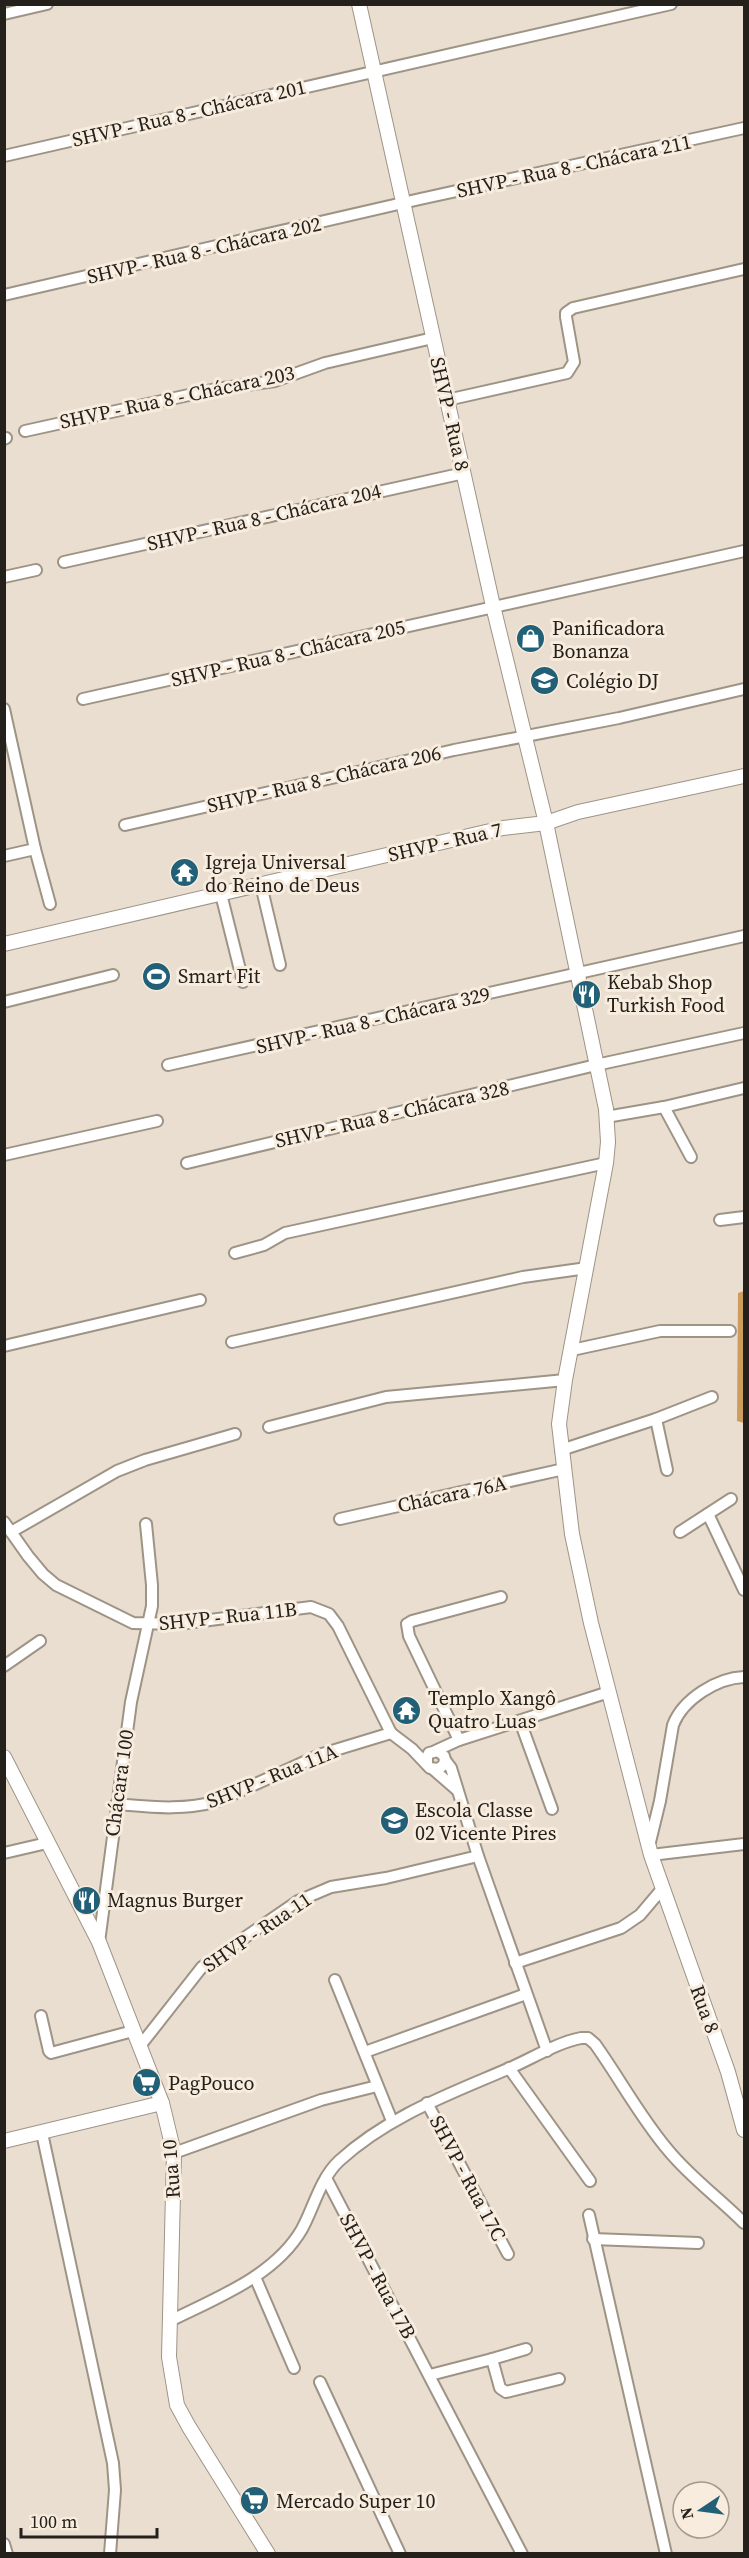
<svg xmlns="http://www.w3.org/2000/svg" width="749" height="2558" font-family="'Source Serif 4',serif">
<style>
.forest{fill:#cc9d5c}
.lines{fill:none;stroke-linecap:round;stroke-linejoin:round}
.minor-casing{stroke:#9e9486;stroke-width:14}
.tertiary-casing{stroke:#9e9486;stroke-width:16}
.minor{stroke:#fff;stroke-width:10}
.tertiary{stroke:#fff;stroke-width:14}
.labels{text-anchor:middle;stroke-width:6;stroke-linejoin:round;paint-order:stroke}
.street-label{font-size:20px;fill:#24201b;stroke:#f7ecdd}
.poi-label{font-size:20px;fill:#24201b;stroke:#f7ecdd;text-anchor:start}
</style>
<rect width="100%" height="100%" fill="#eaded0"/>
<path class="forest" d="M 744,1291 L 744,1423 L 737,1421 L 738,1293 Z"/>
<g class="lines">
<defs>
<g id="minor">
<path d="M 4,14 L 47,4"/>
<path d="M 4,156 L 671,4"/>
<path d="M 4,295 L 420,199 L 744,128"/>
<path d="M 447,400 L 567,373 L 574,362 L 566,317 L 566,313 L 573,308 L 744,269"/>
<path d="M 25,431 L 216,389 L 275,381 L 325,363 L 433,338"/>
<path d="M 4,439 L 6,438"/>
<path d="M 64,562 L 464,473"/>
<path d="M 4,577 L 36,570"/>
<path d="M 83,699 L 744,551"/>
<path d="M 4,709 L 35,849 L 4,856"/>
<path d="M 125,825 L 454,750 L 619,718 L 744,689"/>
<path d="M 35,849 L 50,904"/>
<path d="M 261,885 L 280,965"/>
<path d="M 221,894 L 243,982"/>
<path d="M 4,1002 L 113,975"/>
<path d="M 168,1065 L 744,936"/>
<path d="M 664,1107 L 691,1157"/>
<path d="M 606,1117 L 664,1107 L 744,1088"/>
<path d="M 4,1155 L 157,1121"/>
<path d="M 187,1163 L 596,1065 L 744,1033"/>
<path d="M 720,1220 L 744,1217"/>
<path d="M 235,1253 L 264,1245 L 285,1233 L 606,1163"/>
<path d="M 232,1342 L 523,1277 L 587,1268"/>
<path d="M 4,1346 L 200,1300"/>
<path d="M 572,1350 L 660,1331 L 730,1331"/>
<path d="M 656,1419 L 667,1470"/>
<path d="M 269,1427 L 386,1397 L 565,1380"/>
<path d="M 561,1450 L 656,1419 L 712,1397"/>
<path d="M 708,1514 L 744,1590"/>
<path d="M 340,1519 L 564,1469"/>
<path d="M 4,1522 L 28,1556 L 43,1574 L 56,1585 L 133,1623 L 179,1624 L 311,1607 L 329,1614 L 338,1626 L 391,1733 L 412,1749 L 430,1768 L 438,1769 C 444,1766 446,1762 444,1756 L 438,1751 L 429,1753 L 427,1757 L 427,1765"/>
<path d="M 11,1532 L 117,1471 L 145,1460 L 235,1434"/>
<path d="M 680,1532 L 731,1499"/>
<path d="M 4,1666 L 40,1641"/>
<path d="M 520,1721 L 552,1809"/>
<path d="M 459,1740 L 409,1636 L 407,1624 L 412,1621 L 501,1597"/>
<path d="M 435,1751 L 459,1740 L 609,1692"/>
<path d="M 445,1760 L 451,1768 L 478,1856 L 547,2051"/>
<path d="M 434,1770 L 457,1790"/>
<path d="M 116,1804 C 152,1807 182,1811 218,1801 L 322,1754 L 391,1733"/>
<path d="M 649,1846 L 660,1801 L 673,1725 C 683,1699 717,1678 744,1677"/>
<path d="M 4,1853 L 47,1843"/>
<path d="M 651,1855 L 744,1844"/>
<path d="M 99,1942 L 131,1702 L 152,1606 L 152,1585 L 146,1524"/>
<path d="M 515,1963 L 621,1928 L 640,1915 L 662,1889"/>
<path d="M 335,1980 L 392,2121"/>
<path d="M 41,2016 L 49,2051 L 51,2053 L 133,2031"/>
<path d="M 140,2046 L 202,1967 L 298,1901 L 331,1887 L 386,1878 L 478,1856"/>
<path d="M 365,2052 L 526,1994"/>
<path d="M 509,2068 L 590,2181"/>
<path d="M 427,2103 L 508,2254"/>
<path d="M 42,2133 L 113,2463 L 115,2490 L 110,2554"/>
<path d="M 174,2153 L 321,2100 L 377,2086"/>
<path d="M 326,2178 L 522,2554"/>
<path d="M 589,2215 L 666,2554"/>
<path d="M 593,2239 L 698,2243"/>
<path d="M 255,2277 L 294,2368"/>
<path d="M 170,2321 C 216,2298 275,2276 302,2229 C 314,2207 320,2179 339,2161 C 388,2116 450,2094 510,2068 C 533,2058 556,2043 581,2038 L 588,2038 L 595,2044 C 620,2079 640,2117 668,2150 C 690,2177 719,2198 744,2223"/>
<path d="M 492,2359 L 526,2349"/>
<path d="M 430,2375 L 492,2359 L 500,2388 L 506,2392 L 559,2379"/>
<path d="M 320,2382 L 400,2554"/>
<path d="M 4,2544 L 7,2554"/>
</g>
<g id="tertiary">
<path d="M 359,4 L 493,606 L 546,823 L 606,1109 L 608,1142 L 606,1163 L 565,1380 L 559,1424 L 572,1534 L 591,1623 L 651,1855 L 728,2072 L 744,2130"/>
<path d="M 4,944 L 503,828 L 546,823 L 578,812 L 744,776"/>
<path d="M 4,1757 L 99,1942 L 162,2103 L 174,2153 L 169,2357 L 177,2405 L 189,2427 L 268,2554"/>
<path d="M 4,2141 L 162,2103"/>
</g>
</defs>
<use href="#minor" class="minor-casing"/>
<use href="#tertiary" class="tertiary-casing"/>
<use href="#minor" class="minor"/>
<use href="#tertiary" class="tertiary"/>
</g>
<defs>
<symbol id="shop-disc" viewBox="-11 -11 22 22"><circle r="9.5" fill="#216076" stroke="#f7ecdd"/><path d="M-5-2.5h2.3a2.7 3.5 0 0 1 5.4 0H5L5.5 6h-11ZM-1.5-2.5h3a1.5 2.3 0 0 0-3 0Z" fill="#fff"/></symbol>
<symbol id="school-disc" viewBox="-11 -11 22 22"><circle r="9.5" fill="#216076" stroke="#f7ecdd"/><path d="M0-5L7-2L0 1L-7-2ZM-4 1L0 2.5L4 1V4Q0 6-4 4Z" fill="#fff"/></symbol>
<symbol id="temple-disc" viewBox="-11 -11 22 22"><circle r="9.5" fill="#216076" stroke="#f7ecdd"/><path d="M0-6L5-2H3V0L6.5 2.5H4V6H1.5V3h-3V6H-4V2.5H-6.5L-3 0V-2H-5Z" fill="#fff"/></symbol>
<symbol id="stadium-disc" viewBox="-11 -11 22 22"><circle r="9.5" fill="#216076" stroke="#f7ecdd"/><path d="M0-5a6.5 5 0 1 0 0 10a6.5 5 0 1 0 0-10ZM-3.5-1.8h7v3.6h-7Z" fill="#fff"/></symbol>
<symbol id="restaurant-disc" viewBox="-11 -11 22 22"><circle r="9.5" fill="#216076" stroke="#f7ecdd"/><path d="M-5-6h1v4h1v-4h1v4h1v-4h1v5L-1.5 .5V6h-2V.5L-5-1ZM5-6V6H3V1.5H1.5Q1.5-4 5-6Z" fill="#fff"/></symbol>
<symbol id="supermarket-disc" viewBox="-11 -11 22 22"><circle r="9.5" fill="#216076" stroke="#f7ecdd"/><path d="M-6-5.5h2.5l.6 2H6L4.5 2H-2.5L-4.4-4H-6ZM-1.5 3.2a1.3 1.3 0 1 0 .1 0ZM3 3.2a1.3 1.3 0 1 0 .1 0Z" fill="#fff"/></symbol>
</defs>
<g fill-rule="evenodd">
<use href="#shop-disc" x="514" y="622" width="33" height="33"/>
<use href="#school-disc" x="528" y="664" width="33" height="33"/>
<use href="#temple-disc" x="168" y="856" width="33" height="33"/>
<use href="#stadium-disc" x="140" y="960" width="33" height="33"/>
<use href="#restaurant-disc" x="570" y="978" width="33" height="33"/>
<use href="#temple-disc" x="390" y="1694" width="33" height="33"/>
<use href="#school-disc" x="378" y="1804" width="33" height="33"/>
<use href="#restaurant-disc" x="70" y="1884" width="33" height="33"/>
<use href="#supermarket-disc" x="130" y="2066" width="33" height="33"/>
<use href="#supermarket-disc" x="238" y="2484" width="33" height="33"/>
</g>
<g class="labels">
<g class="street-label">
<text transform="translate(189 113) rotate(-13)" y="7">SHVP - Rua 8 - Chácara 201</text>
<text transform="translate(574 166) rotate(-12)" y="7">SHVP - Rua 8 - Chácara 211</text>
<text transform="translate(204 250) rotate(-13)" y="7">SHVP - Rua 8 - Chácara 202</text>
<text transform="translate(177 397) rotate(-12)" y="7">SHVP - Rua 8 - Chácara 203</text>
<text transform="translate(450 414) rotate(77)" y="7">SHVP - Rua 8</text>
<text transform="translate(264 517) rotate(-13)" y="7">SHVP - Rua 8 - Chácara 204</text>
<text transform="translate(288 653) rotate(-13)" y="7">SHVP - Rua 8 - Chácara 205</text>
<text transform="translate(324 779) rotate(-13)" y="7">SHVP - Rua 8 - Chácara 206</text>
<text transform="translate(445 842) rotate(-13)" y="7">SHVP - Rua 7</text>
<text transform="translate(373 1020) rotate(-13)" y="7">SHVP - Rua 8 - Chácara 329</text>
<text transform="translate(392 1114) rotate(-13)" y="7">SHVP - Rua 8 - Chácara 328</text>
<text transform="translate(452 1494) rotate(-12)" y="7">Chácara 76A</text>
<text transform="translate(228 1616) rotate(-6)" y="7">SHVP - Rua 11B</text>
<text transform="translate(272 1776) rotate(-22)" y="7">SHVP - Rua 11A</text>
<text transform="translate(119 1783) rotate(-82)" y="7">Chácara 100</text>
<text transform="translate(257 1932) rotate(-34)" y="7">SHVP - Rua 11</text>
<text transform="translate(705 2009) rotate(70)" y="7">Rua 8</text>
<text transform="translate(171 2169) rotate(-94)" y="7">Rua 10</text>
<text transform="translate(468 2178) rotate(62)" y="7">SHVP - Rua 17C</text>
<text transform="translate(378 2276) rotate(62)" y="7">SHVP - Rua 17B</text>
</g>
<g class="poi-label">
<text x="552" y="635">Panificadora<tspan x="552" dy="23">Bonanza</tspan></text>
<text x="566" y="688">Colégio DJ</text>
<text x="205" y="869">Igreja Universal<tspan x="205" dy="23">do Reino de Deus</tspan></text>
<text x="178" y="983">Smart Fit</text>
<text x="607" y="989">Kebab Shop<tspan x="607" dy="23">Turkish Food</tspan></text>
<text x="428" y="1705">Templo Xangô<tspan x="428" dy="23">Quatro Luas</tspan></text>
<text x="415" y="1817">Escola Classe<tspan x="415" dy="23">02 Vicente Pires</tspan></text>
<text x="107" y="1907">Magnus Burger</text>
<text x="168" y="2090">PagPouco</text>
<text x="276" y="2508">Mercado Super 10</text>
</g>
</g>
<rect width="749" height="2558" fill="none" stroke="#24201b" stroke-width="12"/>
<g transform="translate(701 2510) rotate(257)"><circle r="28" fill="#f7ecdd" stroke="#a39a8f" stroke-width="1.5"/>
<path d="M0-4.5L10 22L0 15L-10 22Z" fill="#216076"/>
<text y="-9" font-size="16" font-weight="bold" text-anchor="middle" fill="#24201b">N</text>
</g>
<path d="M21 2528v9h136v-9" fill="none" stroke="#24201b" stroke-width="3"/>
<text x="30" y="2528" font-size="18" fill="#24201b" stroke="#f7ecdd" stroke-width="4.5" paint-order="stroke">100 m</text>
</svg>
